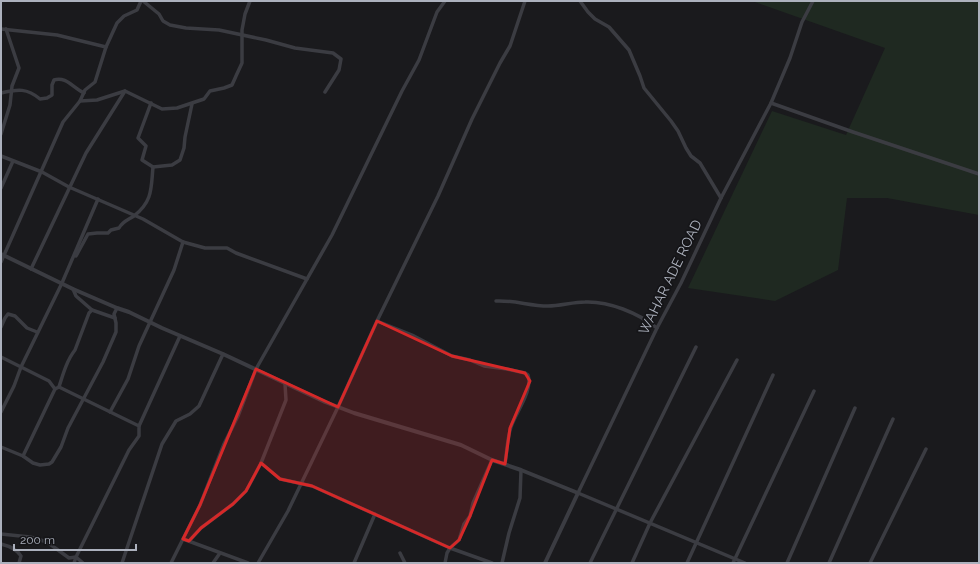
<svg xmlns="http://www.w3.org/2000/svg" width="980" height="564" font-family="Raleway,sans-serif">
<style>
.grass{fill:#1f2921}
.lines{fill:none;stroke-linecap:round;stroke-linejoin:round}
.minor{stroke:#3b3c42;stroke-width:3.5}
.tertiary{stroke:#3b3c42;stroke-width:4}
.marked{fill:#d62828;fill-opacity:0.2;stroke:#d62828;stroke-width:3;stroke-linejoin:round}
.labels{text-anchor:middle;stroke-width:3.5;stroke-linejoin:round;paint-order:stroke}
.street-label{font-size:14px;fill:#acb1bd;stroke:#151518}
</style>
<rect width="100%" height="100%" fill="#1a1a1d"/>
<path class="grass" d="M 752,1 L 979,1 L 979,215 L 887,198 L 847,198 L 838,270 L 775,301 L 688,288 L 772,111 L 846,135 L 885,48 Z"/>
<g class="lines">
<g class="minor">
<path d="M 143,1 L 159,14 L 163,21 L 170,25 L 186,28 L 219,30 L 266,40 L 295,48 L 333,53 L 341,59 L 339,70 L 325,92"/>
<path d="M 580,1 L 588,12 L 595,19 L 609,27 L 629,50 L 640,76 L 644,88 L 671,121 L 678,131 L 686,148 L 691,156 L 700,163 L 721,198"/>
<path d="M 1,29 L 57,35 L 106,47"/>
<path d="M 1,93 C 18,89 27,88 40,99 L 47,98 L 52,95 L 52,85 L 54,80 C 66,76 73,88 84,93"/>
<path d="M 80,101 L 97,100 L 125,91 L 162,109 L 177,108 L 204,99 L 210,91 L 224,88 L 232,85 L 236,76 L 242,63 L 242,30 L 245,14 L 250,1"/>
<path d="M 771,103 L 853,132 L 979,174"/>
<path d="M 1,134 L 10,105 L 12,86 L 19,68 L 6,29"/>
<path d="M 1,156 L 42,172 L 69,187 L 143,219 L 183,242 L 205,248 L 227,248 L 236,253 L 307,279"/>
<path d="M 153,167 L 172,165 L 180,160 L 184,148 L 185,137 L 192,104"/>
<path d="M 1,188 L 13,161"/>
<path d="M 76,256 L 88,234 L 97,233 L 108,233 L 111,230 L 119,228 C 123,221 128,220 134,216 C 153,201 151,188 153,167 L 142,160 L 146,146 L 138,138 L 151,103"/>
<path d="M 1,262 L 63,122 L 80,101 L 85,90 L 95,82 L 106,47 L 117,23 L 124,16 L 137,10 L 141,1"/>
<path d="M 31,269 L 86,153 L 125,91"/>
<path d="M 496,301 C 514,300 530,306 548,306 C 560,306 573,302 585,302 C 609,301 638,313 657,328"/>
<path d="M 92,310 L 115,318"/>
<path d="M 377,321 L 412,335 L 452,356 L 470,360 L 484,366 L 507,369 L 525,373 L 528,375 C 533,391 516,412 511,427 C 507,439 507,452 505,464"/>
<path d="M 1,327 L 5,318 L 8,314 L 15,316 L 27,328 L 37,332"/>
<path d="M 1,357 L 49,381 L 55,389 L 59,387 L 139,426 L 139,436 L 129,450 L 76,557 L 74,563"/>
<path d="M 59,387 C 63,374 67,360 75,350 L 89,313 L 92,310 L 76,296 L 73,289"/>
<path d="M 1,412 L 14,386 L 21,367 L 62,283 L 98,199"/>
<path d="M 110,412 L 128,379 L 139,346 L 174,270 L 183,242"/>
<path d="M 139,426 L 180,336"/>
<path d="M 1,447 L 23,456 L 33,463 L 40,465 L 49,464 L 52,462 L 61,447 L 68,428 L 103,362 L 116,332 L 116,323 L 114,314 L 117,308"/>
<path d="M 23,456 L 55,389"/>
<path d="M 261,463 L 280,479 L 312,486 L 450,548 L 492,563"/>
<path d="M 1,534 L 30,537 L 47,542 L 69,558 L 76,557 L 83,563"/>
<path d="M 183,539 L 248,563"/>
<path d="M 189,541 L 201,528 L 233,504 L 246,491 L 252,480 L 261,463 L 286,400 L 285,384"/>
<path d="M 1,544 C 9,546 17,549 21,556 L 19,563"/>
<path d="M 400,553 L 405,563"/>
<path d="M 122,563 L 162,444 L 176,421 L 190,414 L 199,406 L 223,354"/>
<path d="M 171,563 L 200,505 L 224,444 L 238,416 L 256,369 L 332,235 L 402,91 L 419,60 L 437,12 L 445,1"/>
<path d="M 213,563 L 220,553"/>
<path d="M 258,563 L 288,511 L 338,407 L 377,321 L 438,196 L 472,119 L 500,63 L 510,46 L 525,1"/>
<path d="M 354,563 L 375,514"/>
<path d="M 445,563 L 447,553 L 450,548 L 459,540 L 464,524 L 470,516 L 473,503 L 492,460"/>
<path d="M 502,563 L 509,533 L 520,498 L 521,470"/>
<path d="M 590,563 L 696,347"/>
<path d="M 632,563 L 650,523 L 737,360"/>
<path d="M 687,563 L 773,375"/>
<path d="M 733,563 L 814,391"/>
<path d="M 745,563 L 578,493 L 657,328 L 681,283 L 721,198 L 771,103 L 790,58 L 802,22 L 813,1"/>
<path d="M 787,563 L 855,408"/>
<path d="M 829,563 L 893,419"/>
<path d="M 870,563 L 926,449"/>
</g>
<path class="tertiary" d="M 1,254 L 73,289 L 117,308 L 129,312 L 162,328 L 223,354 L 325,402 L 354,413 L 461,445 L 492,460 L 521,470 L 578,493 L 545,563"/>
</g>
<path class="marked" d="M 377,321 L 452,356 L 525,373 L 530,381 L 510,428 L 505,464 L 492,460 L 470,516 L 459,540 L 450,548 L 312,486 L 280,479 L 261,463 L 246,491 L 233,504 L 201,528 L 189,541 L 183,539 L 200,505 L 256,369 L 338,407 Z"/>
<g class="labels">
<g class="street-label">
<text transform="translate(670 277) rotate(-64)" y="5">WAHAR ADE ROAD</text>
</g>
</g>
<rect width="980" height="564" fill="none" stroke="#acb1bd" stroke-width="4"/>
<path d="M14 544v6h122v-6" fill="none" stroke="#acb1bd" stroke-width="2"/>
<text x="20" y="544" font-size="12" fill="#acb1bd" stroke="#151518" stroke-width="3" paint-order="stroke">200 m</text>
</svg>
